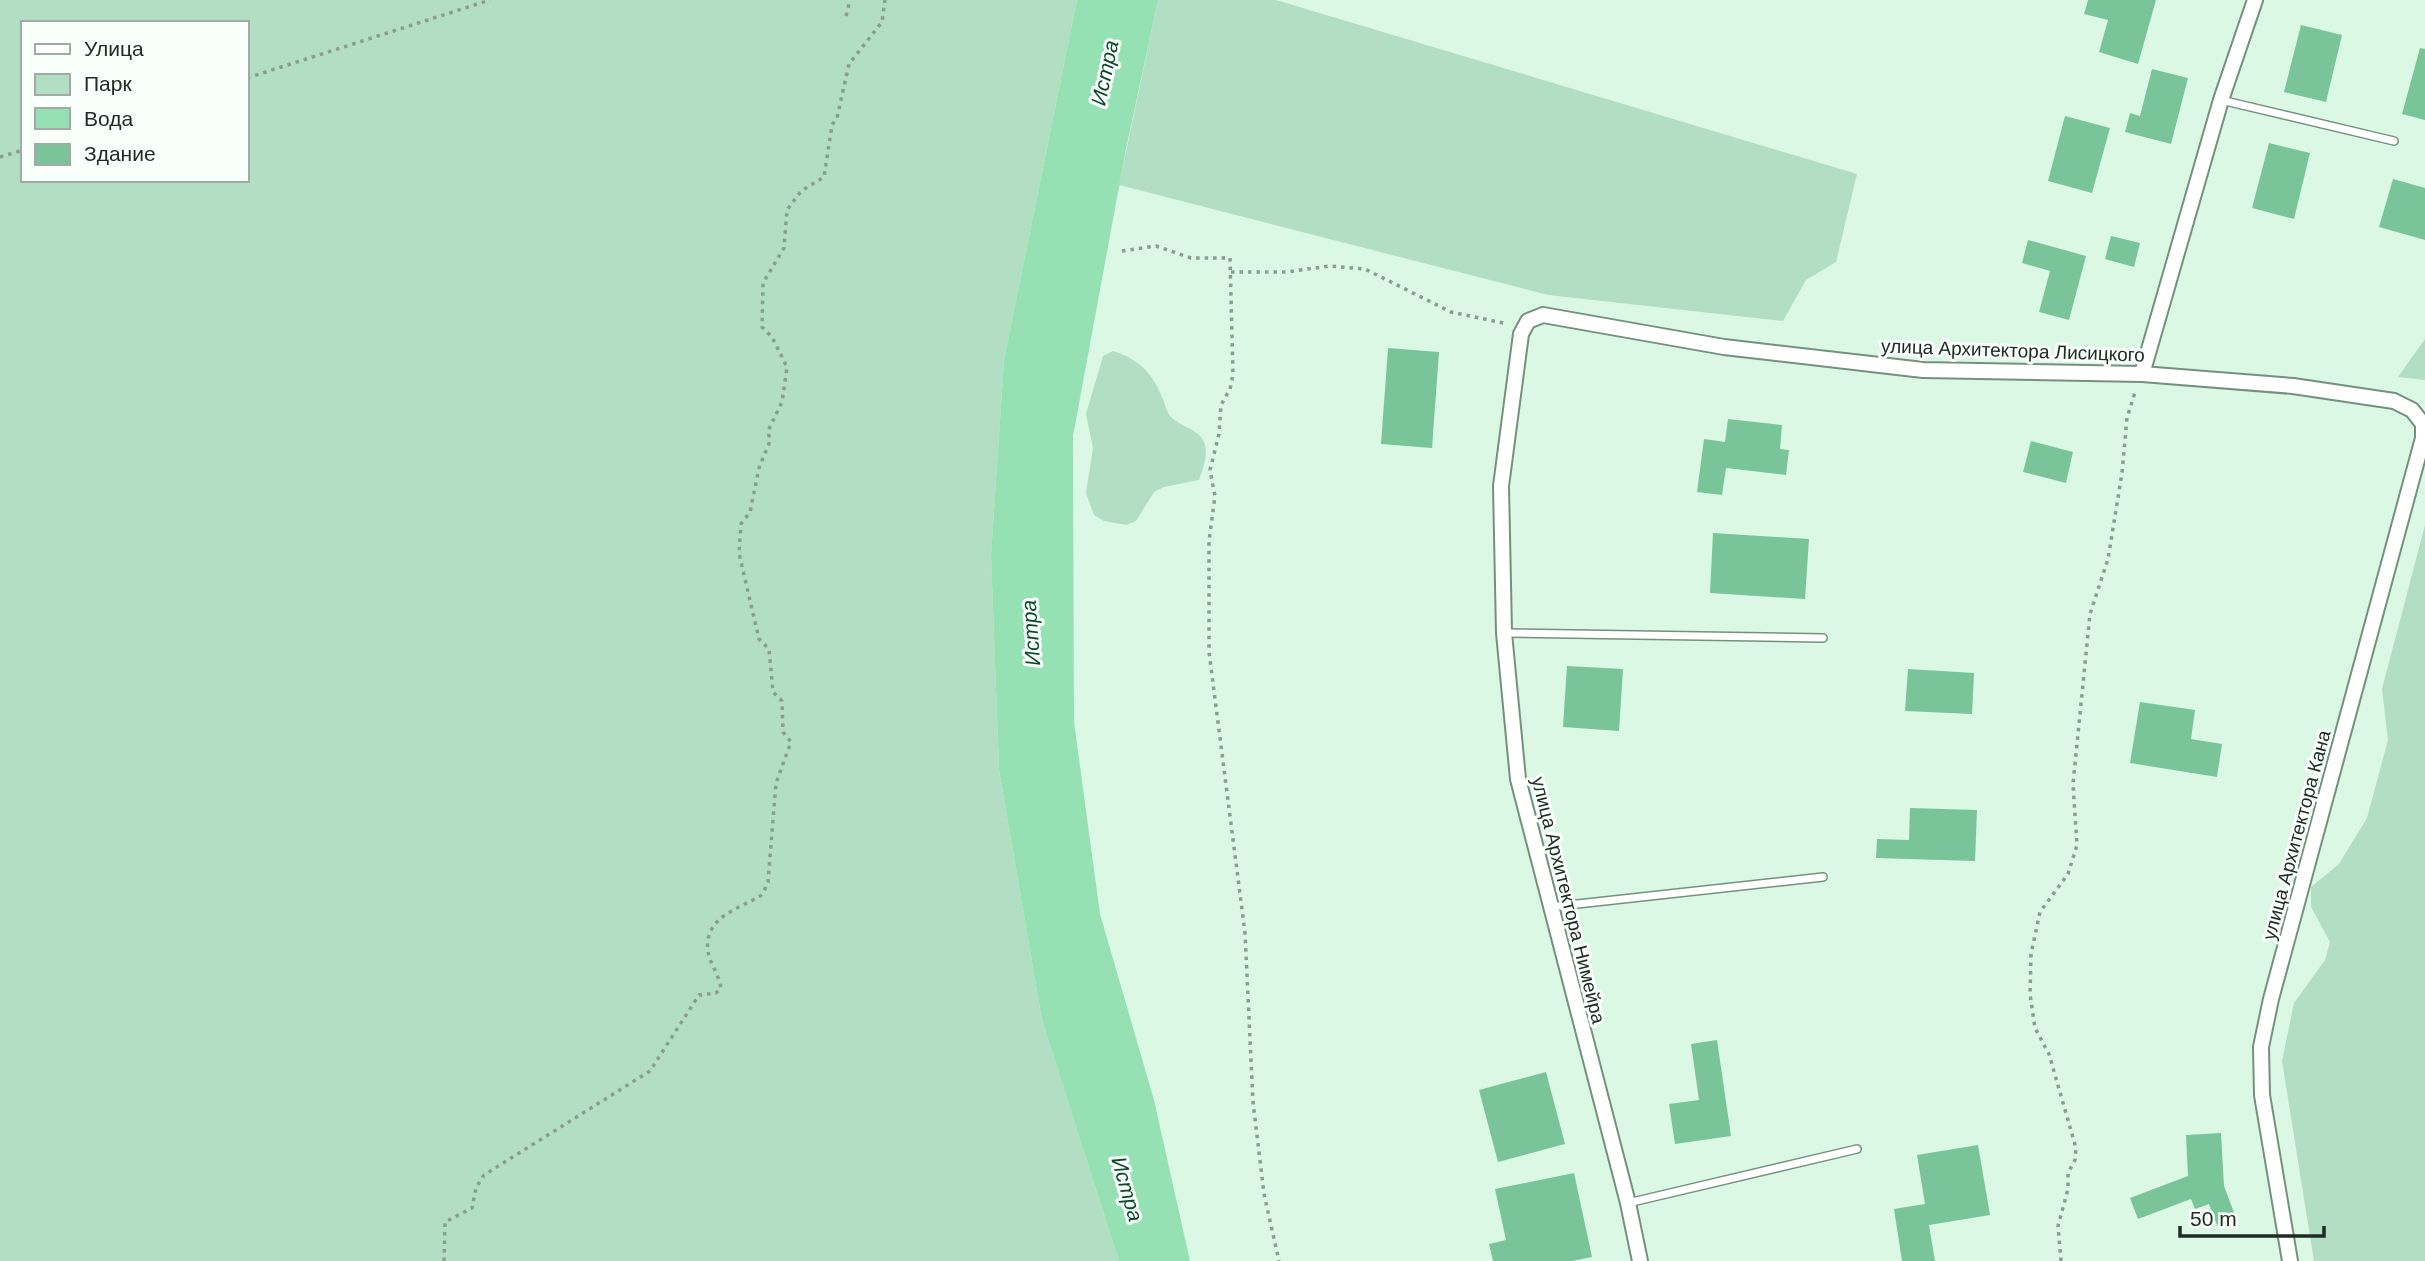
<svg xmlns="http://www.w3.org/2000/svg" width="2425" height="1261" font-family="Helvetica,sans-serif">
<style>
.green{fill:#b2dec3;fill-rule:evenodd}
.water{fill:#95e1b4}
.building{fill:#79c499}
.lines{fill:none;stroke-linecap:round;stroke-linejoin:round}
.lane-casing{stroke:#75907f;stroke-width:10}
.street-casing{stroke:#75907f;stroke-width:18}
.path{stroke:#899e90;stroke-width:3.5;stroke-dasharray:3.5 5;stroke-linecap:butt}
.lane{stroke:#fff;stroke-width:7}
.street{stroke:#fff;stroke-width:14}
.labels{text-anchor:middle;stroke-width:6;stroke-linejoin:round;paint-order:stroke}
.street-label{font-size:19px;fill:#202b24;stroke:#f9fffb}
.water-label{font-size:21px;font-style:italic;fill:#0d482c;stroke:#f9fffb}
</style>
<rect width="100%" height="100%" fill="#dbf8e5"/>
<g class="green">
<path d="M 0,0 L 1077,0 L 1004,360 L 991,555 L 999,770 L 1042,1020 L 1119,1261 L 0,1261 ZM 23,23 L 247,23 L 247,180 L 23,180 Z"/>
<path d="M 1158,0 L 1276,0 L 1857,174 L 1836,262 L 1806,280 L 1783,321 L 1548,295 L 1119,185 Z"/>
<path d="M 2425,339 L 2425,380 L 2398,377 Z"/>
<path d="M 1113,351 C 1137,358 1153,373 1162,397 C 1165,403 1166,411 1170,416 C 1180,427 1199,429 1204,442 C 1209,454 1203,468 1199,480 L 1164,487 L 1154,492 L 1136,521 L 1126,525 L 1104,521 L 1094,515 L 1086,493 L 1093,448 L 1086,414 L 1103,356 Z"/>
<path d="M 2425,525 L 2425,1261 L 2314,1261 L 2282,1061 L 2294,1003 L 2325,960 L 2330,942 L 2311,907 L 2311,887 L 2339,864 L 2367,818 L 2388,740 L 2382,689 Z"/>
</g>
<path class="water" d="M 1077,0 L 1158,0 L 1126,149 L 1073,436 L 1074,722 L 1100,914 L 1154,1100 L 1190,1261 L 1119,1261 L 1042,1020 L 999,770 L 991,555 L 1004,360 Z"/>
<g class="building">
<path d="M 2088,0 L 2156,0 L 2138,64 L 2099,52 L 2108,20 L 2084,14 Z"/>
<path d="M 2301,25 L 2342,35 L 2326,102 L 2284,92 Z"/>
<path d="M 2420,48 L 2425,49 L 2425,120 L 2402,114 Z"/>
<path d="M 2152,69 L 2188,78 L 2171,144 L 2125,132 L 2130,113 L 2140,116 Z"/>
<path d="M 2065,116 L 2110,128 L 2092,193 L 2048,181 Z"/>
<path d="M 2269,143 L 2310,153 L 2294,219 L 2252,208 Z"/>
<path d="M 2393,179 L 2425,188 L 2425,240 L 2379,227 Z"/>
<path d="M 2111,236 L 2140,243 L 2134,267 L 2105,259 Z"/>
<path d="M 2028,240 L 2086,256 L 2069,320 L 2039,312 L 2050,271 L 2022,263 Z"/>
<path d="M 1388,348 L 1439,352 L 1432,448 L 1381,444 Z"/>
<path d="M 1728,419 L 1782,425 L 1780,449 L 1789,450 L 1786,475 L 1726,468 L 1722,495 L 1697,492 L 1704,439 L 1725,442 Z"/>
<path d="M 2031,441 L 2073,452 L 2066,483 L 2023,472 Z"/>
<path d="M 1713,533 L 1809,539 L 1805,599 L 1710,593 Z"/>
<path d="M 1567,666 L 1623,669 L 1619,731 L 1563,727 Z"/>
<path d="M 1908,669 L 1974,673 L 1972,714 L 1905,711 Z"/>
<path d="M 2140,702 L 2195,710 L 2191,739 L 2222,744 L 2217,777 L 2130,763 Z"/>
<path d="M 1910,808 L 1977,810 L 1975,861 L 1876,858 L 1877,839 L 1909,840 Z"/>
<path d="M 1717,1040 L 1731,1136 L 1675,1144 L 1669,1104 L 1699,1100 L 1691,1044 Z"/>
<path d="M 1546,1072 L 1565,1144 L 1498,1162 L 1479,1090 Z"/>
<path d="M 2221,1133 L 2224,1186 L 2236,1218 L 2217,1225 L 2209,1204 L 2195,1209 L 2191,1199 L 2138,1219 L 2130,1198 L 2188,1176 L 2186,1135 Z"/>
<path d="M 1978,1145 L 1990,1215 L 1929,1225 L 1935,1261 L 1902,1261 L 1894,1209 L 1925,1204 L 1917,1155 Z"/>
<path d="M 1574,1173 L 1592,1257 L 1572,1261 L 1493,1261 L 1489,1244 L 1506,1240 L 1495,1189 Z"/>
</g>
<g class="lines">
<defs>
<g id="lane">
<path d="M 2221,100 L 2394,141"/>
<path d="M 1504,633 L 1823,638"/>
<path d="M 1550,907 L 1823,877"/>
<path d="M 1628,1203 L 1857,1149"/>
</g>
<g id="street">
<path d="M 2142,374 L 2221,100 L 2255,0"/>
<path d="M 1640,1261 L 1628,1203 L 1518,779 L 1504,633 L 1501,486 L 1521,334 L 1528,321 L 1543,315 L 1724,347 L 1923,370 L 2142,374 L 2293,386 L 2394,401 L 2412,410 L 2423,424 L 2423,438 L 2271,999 L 2261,1047 L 2262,1095 L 2290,1261"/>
</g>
</defs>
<use href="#lane" class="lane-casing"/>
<use href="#street" class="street-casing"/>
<g class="path">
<path d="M 846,16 L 850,0"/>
<path d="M 247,78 L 490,0"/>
<path d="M 0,157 L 23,150"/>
<path d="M 1122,251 L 1156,246 L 1191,258 L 1230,258 L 1233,375 L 1230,389 L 1221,405 L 1219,434 L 1210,470 L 1215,496 L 1209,541 L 1209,652 L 1245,933 L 1253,1102 L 1264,1194 L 1279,1261"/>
<path d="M 1231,272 L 1286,272 L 1330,266 L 1365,269 L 1451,312 L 1508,324"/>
<path d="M 444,1261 L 445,1222 L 472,1208 L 476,1188 L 484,1175 L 650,1071 L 699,995 L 716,993 L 721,988 C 719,975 710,963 708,952 C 703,917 739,909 760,896 C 764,893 766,886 768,882 L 776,783 L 791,742 L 783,732 L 782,701 L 773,692 L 769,649 L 759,639 L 739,553 L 741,524 L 750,512 L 759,468 L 770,441 L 768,431 L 782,402 L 787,367 L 772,337 L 762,327 L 763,283 L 784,248 L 787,210 L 801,191 L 824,177 L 832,125 L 837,118 L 849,64 L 882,22 L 885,0"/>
<path d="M 2061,1261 L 2058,1226 L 2068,1189 L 2068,1173 L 2075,1160 L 2076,1148 L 2049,1054 L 2035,1028 L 2030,994 L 2031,954 L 2040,912 L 2068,874 L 2077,845 L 2073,784 L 2090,614 L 2108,559 L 2122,473 L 2127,418 L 2136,389"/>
</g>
<use href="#lane" class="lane"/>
<use href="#street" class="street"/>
</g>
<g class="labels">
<g class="street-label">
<text transform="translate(2013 350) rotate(2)" y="7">улица Архитектора Лисицкого</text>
<text transform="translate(2296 835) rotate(-75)" y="7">улица Архитектора Кана</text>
<text transform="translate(1569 900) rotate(76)" y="7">улица Архитектора Нимейра</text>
</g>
<g class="water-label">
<text transform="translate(1105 73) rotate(-78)" y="7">Истра</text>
<text transform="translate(1031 633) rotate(-94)" y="7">Истра</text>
<text transform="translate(1127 1189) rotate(74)" y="7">Истра</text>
</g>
</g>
<rect x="21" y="21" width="228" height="161" fill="#f9fffb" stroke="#a2aaa5" stroke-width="2"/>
<rect x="35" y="44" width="35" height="10" fill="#ffffff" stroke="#a2aaa5" stroke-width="2"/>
<text x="84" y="56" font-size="21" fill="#202b24">Улица</text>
<rect x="35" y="74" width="35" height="21" fill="#b2dec3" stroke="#a2aaa5" stroke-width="2"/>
<text x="84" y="91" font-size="21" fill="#202b24">Парк</text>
<rect x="35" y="108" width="35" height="21" fill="#95e1b4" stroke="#a2aaa5" stroke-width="2"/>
<text x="84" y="126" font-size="21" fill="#202b24">Вода</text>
<rect x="35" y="144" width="35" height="21" fill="#79c499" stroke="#a2aaa5" stroke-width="2"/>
<text x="84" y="161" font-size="21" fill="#202b24">Здание</text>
<path d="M2180 1226v10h144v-10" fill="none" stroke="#202b24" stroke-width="3.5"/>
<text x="2190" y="1226" font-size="21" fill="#202b24" stroke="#f9fffb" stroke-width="5" paint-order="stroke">50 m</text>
</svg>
